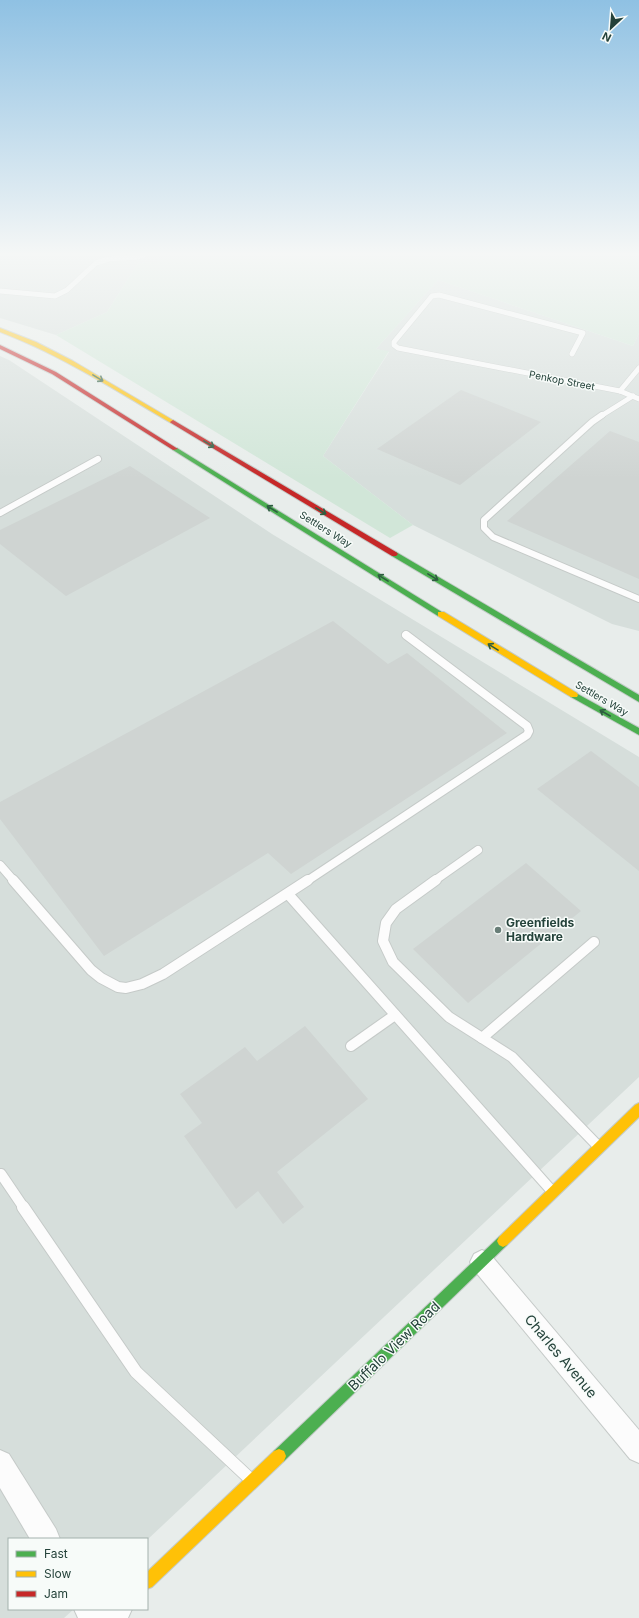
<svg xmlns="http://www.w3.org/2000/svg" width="639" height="1618" font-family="Inter,sans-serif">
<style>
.built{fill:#d6dedb}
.green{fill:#d1e6d8}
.building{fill:#cfd4d2}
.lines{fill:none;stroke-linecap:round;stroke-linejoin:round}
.lane-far4-casing{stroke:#c5cac8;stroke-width:6}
.lane-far3-casing{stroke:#c5cac8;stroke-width:8}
.lane-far2-casing{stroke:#c5cac8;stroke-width:10}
.lane-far1-casing{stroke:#c5cac8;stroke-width:12}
.lane-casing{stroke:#c5cac8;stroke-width:14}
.street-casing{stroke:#c5cac8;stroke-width:2}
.fast-casing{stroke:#c3cbc8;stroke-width:2}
.slow-casing{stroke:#c3cbc8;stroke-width:2}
.jam-casing{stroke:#c3cbc8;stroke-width:2}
.lane-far4{stroke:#fcfcfc;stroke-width:5}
.lane-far3{stroke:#fcfcfc;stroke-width:6}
.lane-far2{stroke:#fcfcfc;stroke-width:8}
.lane-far1{stroke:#fcfcfc;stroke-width:10}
.lane{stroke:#fcfcfc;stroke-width:12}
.street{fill:#fcfcfc;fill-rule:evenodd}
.fast{fill:#4caf50;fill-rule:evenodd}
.slow{fill:#ffc107;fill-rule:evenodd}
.jam{fill:#c62828;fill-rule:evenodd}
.oneway{stroke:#2e5d40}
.poi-dot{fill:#697e78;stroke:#f7fbf9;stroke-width:1.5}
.labels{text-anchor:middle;stroke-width:3;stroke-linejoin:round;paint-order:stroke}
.far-street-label{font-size:10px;fill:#24423a;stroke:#f7fbf9}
.poi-label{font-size:12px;font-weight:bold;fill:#24423a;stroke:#f7fbf9;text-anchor:start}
.near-street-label{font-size:14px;fill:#24423a;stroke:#f7fbf9}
</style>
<rect width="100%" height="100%" fill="#e8edeb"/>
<g class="built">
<path d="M 0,252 L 167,252 L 158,262 L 138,263 L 107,312 L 56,335 L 0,318 Z"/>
<path d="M 438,280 L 633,346 L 639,333 L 639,631 L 612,624 L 413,525 L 323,456 L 389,352 L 376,349 Z"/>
<path d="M 0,356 L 9,360 L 272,534 L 639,757 L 639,1077 L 147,1540 L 147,1539 L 9,1539 L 9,1609 L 74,1609 L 64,1618 L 0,1618 Z"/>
</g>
<path class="green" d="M 167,252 L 639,252 L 639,333 L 633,346 L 438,280 L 376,349 L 389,351 L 323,456 L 413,525 L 390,538 L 56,335 L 107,312 L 138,263 L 158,262 Z"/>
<g class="building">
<path d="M 461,390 L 541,422 L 460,485 L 377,449 Z"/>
<path d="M 610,431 L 639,442 L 639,579 L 507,521 Z"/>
<path d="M 130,466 L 210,518 L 66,596 L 0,544 L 0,530 Z"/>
<path d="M 333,621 L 388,664 L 407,653 L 507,733 L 291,874 L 268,853 L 104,956 L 0,819 L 0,802 Z"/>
<path d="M 591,751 L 639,787 L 639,871 L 537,789 Z"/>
<path d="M 526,863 L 581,911 L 468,1003 L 413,949 Z"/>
<path d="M 305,1026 L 368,1099 L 277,1172 L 304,1207 L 283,1224 L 258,1191 L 236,1209 L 184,1136 L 202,1123 L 180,1094 L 245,1047 L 257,1061 Z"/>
</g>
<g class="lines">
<defs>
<g id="lane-far4">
<path d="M 0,291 L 55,296 L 67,290 L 96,263 L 109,259 L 138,257 L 152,252"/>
<path d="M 572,354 L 583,333 L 439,295 L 432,296 L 394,342 L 394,345 L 398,348 L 620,391 L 639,399"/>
<path d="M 620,391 L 639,368"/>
<path d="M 601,416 L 633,396"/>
</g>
<g id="lane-far3">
<path d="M 602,415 L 592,422 L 484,520 L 484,528 L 493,537 L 639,599"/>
<path d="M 0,513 L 98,459"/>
</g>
<g id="lane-far2">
<path d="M 0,865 L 14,881"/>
<path d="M 307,881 L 527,735 L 529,731 L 527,726 L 406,635"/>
<path d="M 434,881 L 478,850"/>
</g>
<g id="lane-far1">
<path d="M 13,880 L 91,970 L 101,978 L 118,987 L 126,988 L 142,984 L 163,974 L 308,880"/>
<path d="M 436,880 L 396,909 L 386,923 L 383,941 L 393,962 L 449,1017 L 512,1057 L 597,1145"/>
<path d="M 288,894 L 551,1190"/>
<path d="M 482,1038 L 594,942"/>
<path d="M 351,1046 L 395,1015"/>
<path d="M 1,1174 L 24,1208"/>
</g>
<path id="lane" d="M 23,1207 L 136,1372 L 247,1476"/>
<g id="street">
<path d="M 482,1250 L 490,1254 L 639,1430 L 639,1463 L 630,1459 L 474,1270 L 470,1262 L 474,1254 Z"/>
<path d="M 0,1450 L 9,1454 L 56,1529 L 60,1539 L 30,1539 L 0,1488 Z"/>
<path d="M 74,1609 L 132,1609 L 128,1618 L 78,1618 Z"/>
</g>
<g id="fast">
<path d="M 173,448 L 177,448 L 445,614 L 441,616 L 438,616 L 173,450 Z"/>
<path d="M 392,552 L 396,552 L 639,695 L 639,702 L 392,556 Z"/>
<path d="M 574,692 L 639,728 L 639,735 L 571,697 L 570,695 L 571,693 Z"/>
<path d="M 503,1235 L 507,1237 L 509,1241 L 507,1245 L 284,1461 L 279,1463 L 274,1461 L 272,1456 L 274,1451 L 499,1237 Z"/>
</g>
<g id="slow">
<path d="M 0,328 L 36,342 L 73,361 L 176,422 L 171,423 C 115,390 61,355 0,332 Z"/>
<path d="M 438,612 L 444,612 L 577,693 L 578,695 L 577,697 L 571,697 L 438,616 Z"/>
<path d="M 639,1103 L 639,1117 L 507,1245 L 503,1247 L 499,1245 L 497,1241 L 499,1237 L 635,1105 Z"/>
<path d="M 279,1449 L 284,1451 L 286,1456 L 284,1461 L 152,1587 L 147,1589 L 147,1572 L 274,1451 Z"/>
</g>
<g id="jam">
<path d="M 0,345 L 56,372 L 178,449 L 173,450 L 52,374 L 0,349 Z"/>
<path d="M 173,420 L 396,552 L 398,554 L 396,556 L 392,556 L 171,423 L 170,422 Z"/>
</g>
</defs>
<use href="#lane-far4" class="lane-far4-casing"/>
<use href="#lane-far3" class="lane-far3-casing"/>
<use href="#lane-far2" class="lane-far2-casing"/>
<use href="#lane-far1" class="lane-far1-casing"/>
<use href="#lane" class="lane-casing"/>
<use href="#street" class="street-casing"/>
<use href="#fast" class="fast-casing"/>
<use href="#slow" class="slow-casing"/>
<use href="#jam" class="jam-casing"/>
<use href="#lane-far4" class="lane-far4"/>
<use href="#lane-far3" class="lane-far3"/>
<use href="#lane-far2" class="lane-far2"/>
<use href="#lane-far1" class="lane-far1"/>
<use href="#lane" class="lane"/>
<use href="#street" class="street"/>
<use href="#fast" class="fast"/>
<use href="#slow" class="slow"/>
<use href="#jam" class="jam"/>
</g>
<defs><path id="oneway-shaft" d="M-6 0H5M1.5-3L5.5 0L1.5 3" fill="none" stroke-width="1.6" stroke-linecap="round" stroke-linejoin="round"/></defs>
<g class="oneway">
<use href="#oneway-shaft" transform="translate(98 378) rotate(31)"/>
<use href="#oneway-shaft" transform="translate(209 444) rotate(31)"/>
<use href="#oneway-shaft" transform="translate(272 509) rotate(-148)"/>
<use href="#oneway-shaft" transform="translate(321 511) rotate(31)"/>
<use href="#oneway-shaft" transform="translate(433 577) rotate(31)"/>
<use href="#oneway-shaft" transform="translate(383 578) rotate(-148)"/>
<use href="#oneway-shaft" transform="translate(493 647) rotate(-148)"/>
<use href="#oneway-shaft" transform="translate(605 713) rotate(-150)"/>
</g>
<linearGradient id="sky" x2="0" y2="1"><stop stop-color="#8fc1e3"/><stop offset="0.53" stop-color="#f5f7f6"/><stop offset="1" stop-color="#f5f7f6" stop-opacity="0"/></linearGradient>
<rect width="639" height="479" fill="url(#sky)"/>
<circle class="poi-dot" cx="498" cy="930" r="4"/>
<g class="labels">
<g class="far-street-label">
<text transform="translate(562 380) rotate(11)" y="4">Penkop Street</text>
<text transform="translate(326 529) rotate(32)" y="4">Settlers Way</text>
<text transform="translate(602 698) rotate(30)" y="4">Settlers Way</text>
</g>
<g class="poi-label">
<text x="506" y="927">Greenfields<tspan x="506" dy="14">Hardware</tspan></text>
</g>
<g class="near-street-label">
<text transform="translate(394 1346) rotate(-44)" y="5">Buffalo View Road</text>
<text transform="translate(561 1356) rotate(50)" y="5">Charles Avenue</text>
</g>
</g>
<rect x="8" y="1538" width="140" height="72" fill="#f7fbf9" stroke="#a3b1ad"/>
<rect x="16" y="1551" width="20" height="6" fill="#4caf50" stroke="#a3b1ad"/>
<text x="44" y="1558" font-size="12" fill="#24423a">Fast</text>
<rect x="16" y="1571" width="20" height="6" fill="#ffc107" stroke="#a3b1ad"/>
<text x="44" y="1578" font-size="12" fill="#24423a">Slow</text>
<rect x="16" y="1591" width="20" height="6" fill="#c62828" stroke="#a3b1ad"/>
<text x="44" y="1598" font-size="12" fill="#24423a">Jam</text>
<g transform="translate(611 28) rotate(206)" stroke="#f7fbf9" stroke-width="3" paint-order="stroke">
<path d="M0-3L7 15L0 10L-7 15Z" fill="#24423a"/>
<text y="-6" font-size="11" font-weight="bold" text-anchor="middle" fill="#24423a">N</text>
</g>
</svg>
